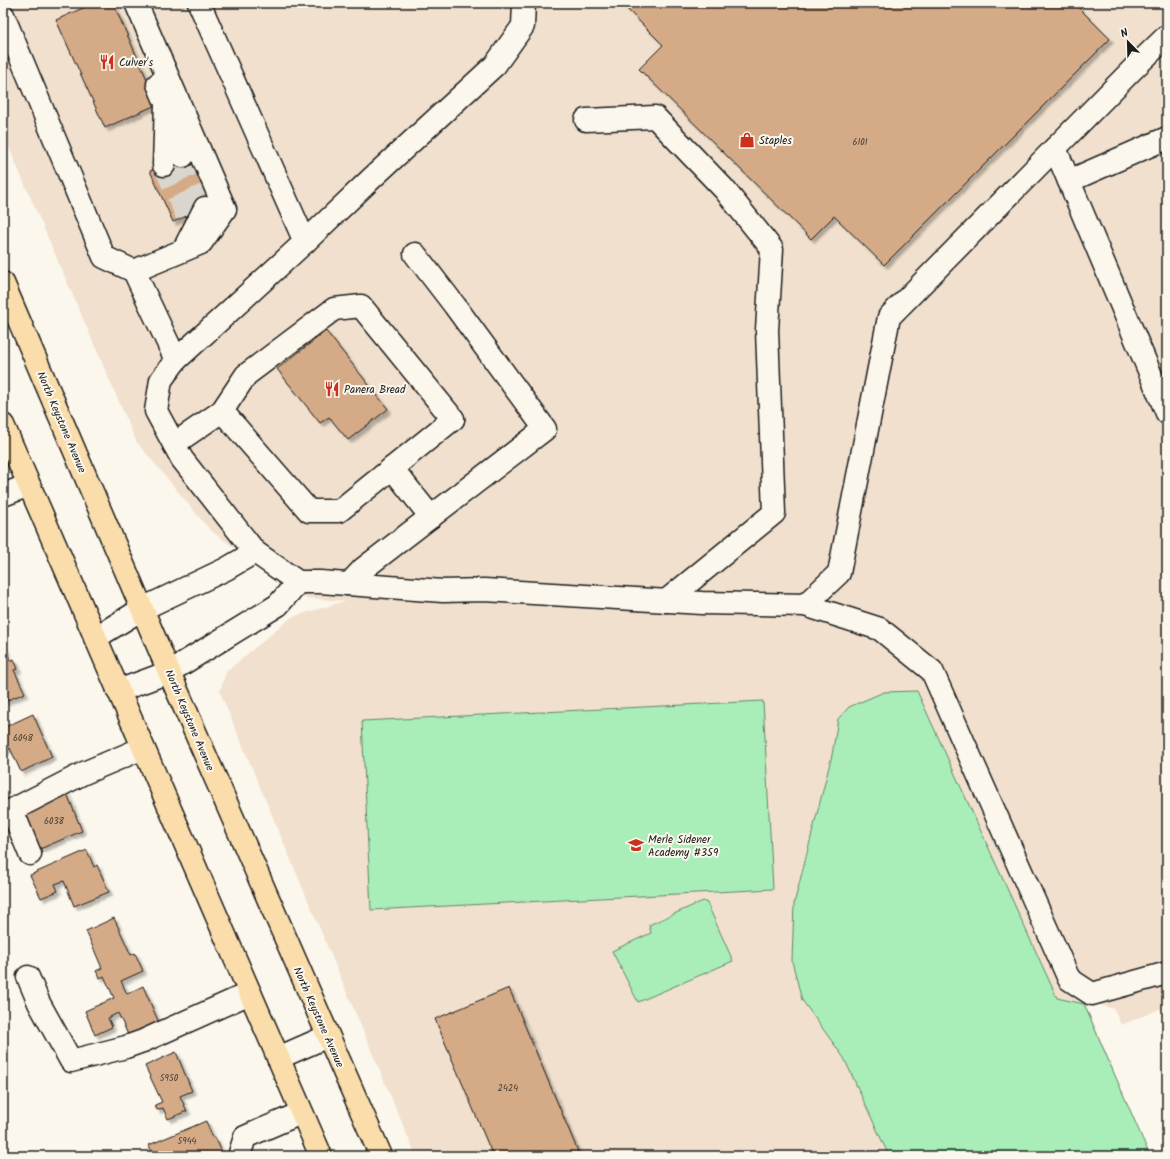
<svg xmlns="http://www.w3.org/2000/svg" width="1170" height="1159" font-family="Kalam,sans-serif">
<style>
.built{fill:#f0e0cd}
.green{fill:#a9eeb9;stroke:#62856a}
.building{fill:#d5aa86;stroke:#1c1c1c;filter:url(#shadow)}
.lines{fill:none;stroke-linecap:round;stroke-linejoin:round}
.minor-tunnel{stroke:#dad6cd;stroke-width:22;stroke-dasharray:22 11;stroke-linecap:butt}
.minor-casing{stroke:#1c1c1c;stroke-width:25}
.major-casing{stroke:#1c1c1c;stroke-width:25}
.minor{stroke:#fbf7ec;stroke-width:22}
.major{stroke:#faddab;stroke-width:22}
.labels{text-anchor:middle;stroke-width:4;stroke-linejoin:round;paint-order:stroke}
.number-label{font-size:9px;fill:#4a4036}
.poi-label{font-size:11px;fill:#1c1c1c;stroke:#fbf7ec;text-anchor:start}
.street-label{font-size:11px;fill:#1c1c1c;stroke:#fbf7ec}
</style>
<defs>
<filter id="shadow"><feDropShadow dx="3.5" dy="3.5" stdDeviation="1" flood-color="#0004"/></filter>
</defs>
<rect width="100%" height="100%" fill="#fbf7ec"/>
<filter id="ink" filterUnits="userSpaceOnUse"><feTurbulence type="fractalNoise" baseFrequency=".025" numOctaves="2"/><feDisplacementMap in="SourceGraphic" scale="8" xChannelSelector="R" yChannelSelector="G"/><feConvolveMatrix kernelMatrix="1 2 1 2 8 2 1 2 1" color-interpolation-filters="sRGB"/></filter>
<g filter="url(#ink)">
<path class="built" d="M 3,3 L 1167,3 L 1167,1006 L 1121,1025 L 1114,1009 L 1100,1005 L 1085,1003 L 1150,1156 L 416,1156 L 220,692 L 226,672 L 292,617 L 345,601 L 303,598 L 210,530 L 136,441 L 3,134 Z"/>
<g class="green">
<path d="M 917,691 L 1057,998 L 1084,1004 L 1150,1156 L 889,1156 L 844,1058 L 802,1000 L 792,961 L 794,904 L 832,755 L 838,719 L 849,707 L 884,692 Z"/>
<path d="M 763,701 L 773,889 L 371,910 L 362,721 Z"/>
<path d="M 703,901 L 707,903 L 733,961 L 638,1002 L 612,951 L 651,933 L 649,925 Z"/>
</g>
<g class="building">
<path d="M 94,3 L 113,3 L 158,104 L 105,128 L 56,20 Z"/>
<path d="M 621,3 L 1074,3 L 1110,39 L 884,265 L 834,216 L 811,239 L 639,69 L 663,45 Z"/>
<path d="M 193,152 L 216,203 L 173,222 L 150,171 Z"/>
<path d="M 326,331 L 388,409 L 348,440 L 329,417 L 320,423 L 277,369 Z"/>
<path d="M 3,648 L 5,648 L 10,661 L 14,659 L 18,669 L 14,670 L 25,693 L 3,702 Z"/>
<path d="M 33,714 L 52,757 L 21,772 L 10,748 L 3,751 L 3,728 Z"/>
<path d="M 66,791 L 82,831 L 40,849 L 25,812 Z"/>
<path d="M 87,850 L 94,867 L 97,865 L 109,892 L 74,906 L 64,881 L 55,884 L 58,891 L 41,898 L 30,875 Z"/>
<path d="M 114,918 L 131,955 L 135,953 L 143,971 L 121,981 L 127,994 L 143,986 L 160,1025 L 130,1039 L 118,1013 L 108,1018 L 112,1027 L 95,1035 L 85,1011 L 114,998 L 104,976 L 100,978 L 96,971 L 102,968 L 86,931 Z"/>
<path d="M 509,988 L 580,1156 L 493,1156 L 435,1019 Z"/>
<path d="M 176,1052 L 192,1091 L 180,1096 L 187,1111 L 168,1119 L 163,1108 L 157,1110 L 155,1105 L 162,1102 L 145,1066 Z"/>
<path d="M 206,1121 L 213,1138 L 215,1137 L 224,1156 L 185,1156 L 183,1151 L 173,1156 L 153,1156 L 149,1145 Z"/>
</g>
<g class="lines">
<g class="minor-tunnel">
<path d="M 183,156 L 205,208"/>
<path d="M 164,165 L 187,216"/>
</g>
<defs>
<g id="minor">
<path d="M 199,3 L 305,242"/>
<path d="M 524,3 L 523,26 L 495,65 L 372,178 L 305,242 L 176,360 L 161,380 L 156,411 L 182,459 L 255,552 L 298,582 L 320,582 L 443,591 L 484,590 L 702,603 L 805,605 L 880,629 L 932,671 L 1069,979 L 1092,994 L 1167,973"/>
<path d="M 3,15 L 104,257 L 134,271 L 176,360"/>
<path d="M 158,84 L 166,103 L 164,165"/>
<path d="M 172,119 L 183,156"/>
<path d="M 586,120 L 655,117 L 724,189 L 772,249 L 767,330 L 774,513 L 666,601"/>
<path d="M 1055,148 L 1167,413"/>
<path d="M 1069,181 L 1167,138"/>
<path d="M 187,243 L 205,208"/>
<path d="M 134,271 L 201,243 L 225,209 L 136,3"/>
<path d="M 222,411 L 309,511 L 339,511 L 453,419"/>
<path d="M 174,444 L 222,411 L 246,375 L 334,309 L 361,306 L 453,419"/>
<path d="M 392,468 L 431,517"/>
<path d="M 3,495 L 29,485"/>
<path d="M 349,584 L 363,569 L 545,429 L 455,306 L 415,254"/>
<path d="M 805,605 L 839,573 L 889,317 L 1134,68 L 1167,36"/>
<path d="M 95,638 L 142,609 L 226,569 L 255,552"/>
<path d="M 118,691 L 169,672 L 278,605 L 298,582"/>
<path d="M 30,854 L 12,810 L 84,773 L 143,748"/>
<path d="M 28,977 L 39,1003 L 71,1061 L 126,1047 L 143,1041 L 250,993"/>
<path d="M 278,1058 L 328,1036"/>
<path d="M 239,1156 L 245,1137 L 301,1113"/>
</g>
<g id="major">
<path d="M 3,283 L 172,679 L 381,1156"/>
<path d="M 3,425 L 321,1156"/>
</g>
</defs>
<use href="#minor" class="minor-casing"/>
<use href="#major" class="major-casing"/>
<use href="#minor" class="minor"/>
<use href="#major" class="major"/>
</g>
</g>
<defs>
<symbol id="restaurant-bare" viewBox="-9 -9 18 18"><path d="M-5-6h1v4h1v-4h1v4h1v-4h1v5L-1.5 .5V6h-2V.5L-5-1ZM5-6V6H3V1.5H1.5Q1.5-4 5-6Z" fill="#c8321e" stroke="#fbf7ec" stroke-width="2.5" paint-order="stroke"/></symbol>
<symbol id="shop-bare" viewBox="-9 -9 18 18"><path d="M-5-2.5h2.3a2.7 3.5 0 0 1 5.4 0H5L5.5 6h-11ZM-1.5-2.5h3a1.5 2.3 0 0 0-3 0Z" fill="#c8321e" stroke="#fbf7ec" stroke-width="2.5" paint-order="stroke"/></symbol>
<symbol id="school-bare" viewBox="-9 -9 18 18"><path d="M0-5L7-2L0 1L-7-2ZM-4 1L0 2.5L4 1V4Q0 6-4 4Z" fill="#c8321e" stroke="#fbf7ec" stroke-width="2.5" paint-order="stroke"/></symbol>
</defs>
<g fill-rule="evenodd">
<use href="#restaurant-bare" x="96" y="51" width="22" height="22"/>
<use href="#shop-bare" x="736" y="129" width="22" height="22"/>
<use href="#restaurant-bare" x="321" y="378" width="22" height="22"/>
<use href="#school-bare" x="625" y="834" width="22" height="22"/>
</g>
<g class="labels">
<g class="number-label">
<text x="860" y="145">6101</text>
<text x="23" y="741">6048</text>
<text x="54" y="824">6038</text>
<text x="169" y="1081">5950</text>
<text x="508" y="1091">2424</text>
<text x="187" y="1144">5944</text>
</g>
<g class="poi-label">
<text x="119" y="66">Culver's</text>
<text x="759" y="144">Staples</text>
<text x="344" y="393">Panera Bread</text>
<text x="648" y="843">Merle Sidener<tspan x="648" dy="13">Academy #359</tspan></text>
</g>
<g class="street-label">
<text transform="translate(62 422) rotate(67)" y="4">North Keystone Avenue</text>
<text transform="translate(190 720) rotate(67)" y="4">North Keystone Avenue</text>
<text transform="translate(319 1017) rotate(66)" y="4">North Keystone Avenue</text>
</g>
</g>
<rect width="1170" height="1159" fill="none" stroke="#fbf7ec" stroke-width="16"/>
<rect x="8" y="8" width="1154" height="1143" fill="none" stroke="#1c1c1c" stroke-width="1.5" filter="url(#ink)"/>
<g transform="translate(1128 42) rotate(337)" stroke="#fbf7ec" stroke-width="3" paint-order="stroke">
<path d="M0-3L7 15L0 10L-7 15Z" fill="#1c1c1c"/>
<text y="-6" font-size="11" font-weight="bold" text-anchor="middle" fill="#1c1c1c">N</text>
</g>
</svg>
